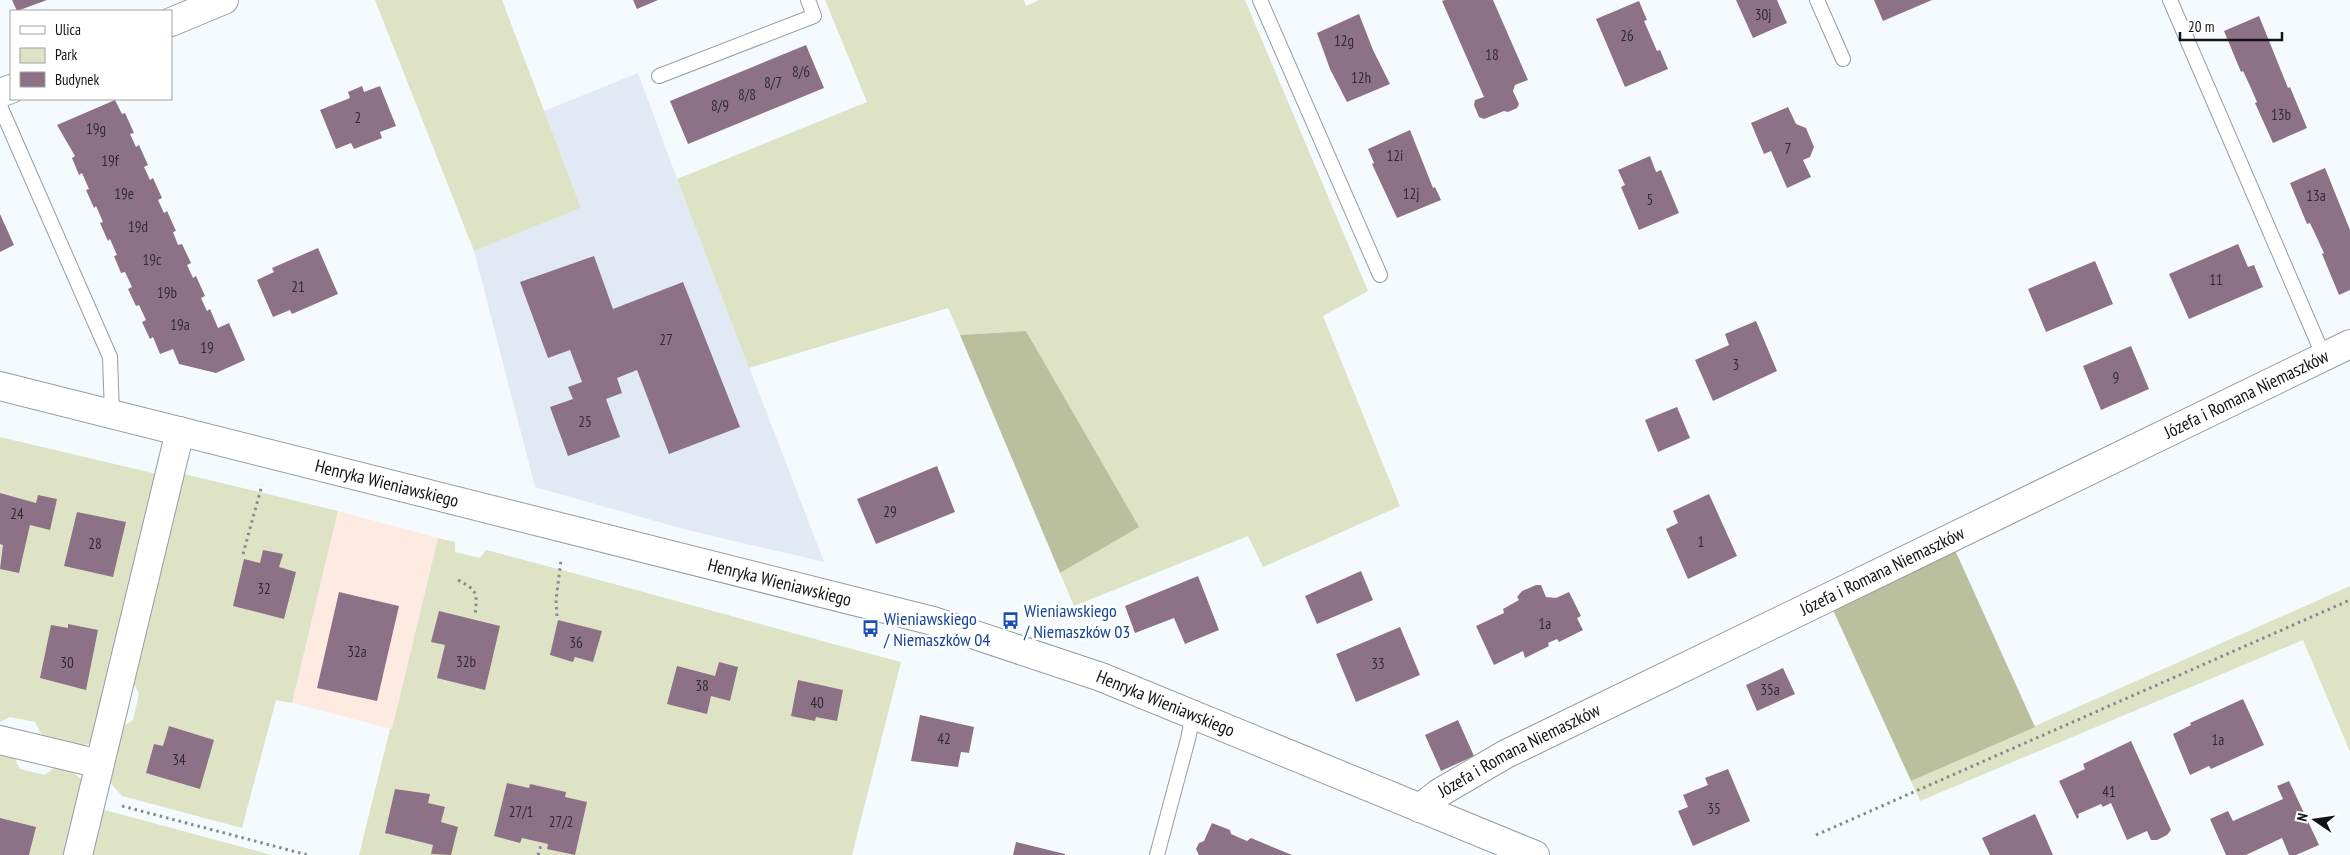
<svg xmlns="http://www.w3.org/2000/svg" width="2350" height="855" font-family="'PT Sans Narrow',sans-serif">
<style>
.built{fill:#e1eaf4}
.education{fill:#fdebe1}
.green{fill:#dfe3c6}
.forest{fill:#babf9e}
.building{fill:#8d7287}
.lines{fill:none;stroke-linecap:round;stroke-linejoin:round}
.service-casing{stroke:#979ca2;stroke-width:16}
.minor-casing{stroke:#979ca2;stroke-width:30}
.tertiary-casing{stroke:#979ca2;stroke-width:30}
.path{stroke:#878a8d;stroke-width:3;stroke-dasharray:2.5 4;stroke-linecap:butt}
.service{stroke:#fff;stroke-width:14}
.minor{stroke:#fff;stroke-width:28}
.tertiary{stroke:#fff;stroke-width:28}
.labels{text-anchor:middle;stroke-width:5;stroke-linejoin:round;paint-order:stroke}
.number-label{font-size:15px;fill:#312c32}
.street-label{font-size:18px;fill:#121416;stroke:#fff}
.transit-label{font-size:18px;fill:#164399;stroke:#fff;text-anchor:start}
</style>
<rect width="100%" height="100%" fill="#f5fafe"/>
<path class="built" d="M 638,73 L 677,179 L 824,562 L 687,530 L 535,487 L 474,251 L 581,208 L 544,111 Z"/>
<path class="education" d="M 338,511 L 438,538 L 392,729 L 292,703 Z"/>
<g class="green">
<path d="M 375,0 L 502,0 L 581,208 L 474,251 Z"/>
<path d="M 825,0 L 1024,0 L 1026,6 L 1039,0 L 1245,0 L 1368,291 L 1323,316 L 1400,506 L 1263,567 L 1248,536 L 1074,606 L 1060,573 L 1138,527 L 1026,331 L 960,335 L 948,308 L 749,368 L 677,179 L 867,102 Z"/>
<path d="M 0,437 L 161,475 L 97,736 L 90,743 L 84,745 L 42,735 L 35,722 L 10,717 L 0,722 Z"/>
<path d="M 180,473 L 338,511 L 292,703 L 276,700 L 242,828 L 122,796 L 107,779 L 118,729 L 133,720 L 139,694 L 131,678 Z"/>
<path d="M 438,538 L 455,542 L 455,552 L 480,558 L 486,550 C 625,586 762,625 901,662 L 852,855 L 359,855 L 390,729 L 392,729 Z"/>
<path d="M 2350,586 L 2350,752 L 2303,640 L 1920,801 L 1911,781 Z"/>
<path d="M 0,754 L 14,757 L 20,769 L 45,775 L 55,767 L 71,771 L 81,779 L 83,791 L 67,855 L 0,855 Z"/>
<path d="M 101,809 L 272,855 L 89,855 Z"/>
</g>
<g class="forest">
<path d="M 1026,331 L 1139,527 L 1060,573 L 960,335 Z"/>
<path d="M 1955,550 L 2035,727 L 1911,781 L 1833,610 Z"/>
</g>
<g class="building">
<path d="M 12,0 L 47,0 L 17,11 Z"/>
<path d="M 633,0 L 658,0 L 637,9 Z"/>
<path d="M 1445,0 L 1493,0 L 1528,80 L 1515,85 L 1513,91 L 1519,104 L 1517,108 L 1508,112 L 1504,111 L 1484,119 L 1479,117 L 1474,105 L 1475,100 L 1484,97 L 1442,1 Z"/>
<path d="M 1736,0 L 1777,0 L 1787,23 L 1753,38 Z"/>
<path d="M 1874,0 L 1932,0 L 1883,21 Z"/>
<path d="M 1639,1 L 1647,20 L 1644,21 L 1657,51 L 1660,50 L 1668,69 L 1625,87 L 1596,19 Z"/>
<path d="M 1359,14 L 1373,50 L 1390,84 L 1347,102 L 1330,69 L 1317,33 Z"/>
<path d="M 2259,16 L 2288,88 L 2290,87 L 2307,128 L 2273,143 L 2255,103 L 2257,102 L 2250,86 L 2243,71 L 2241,72 L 2224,31 Z"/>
<path d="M 806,45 L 824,88 L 688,144 L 670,101 Z"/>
<path d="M 362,86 L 364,92 L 380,86 L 396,126 L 380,132 L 382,138 L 354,149 L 351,143 L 336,149 L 320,110 L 350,98 L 348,92 Z"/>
<path d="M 115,100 L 122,114 L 125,113 L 134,133 L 130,134 L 136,147 L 139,145 L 148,165 L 144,167 L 150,180 L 153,178 L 162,198 L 158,200 L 164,213 L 167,211 L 176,231 L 173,232 L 178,245 L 182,244 L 191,263 L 187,265 L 193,278 L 196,276 L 205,296 L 201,298 L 207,311 L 210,309 L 218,328 L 229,323 L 245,360 L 216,373 L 179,364 L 173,349 L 160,354 L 153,337 L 150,339 L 142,322 L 146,320 L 139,305 L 136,306 L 128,289 L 132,287 L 125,272 L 121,273 L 114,256 L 117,255 L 110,239 L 108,241 L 100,223 L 103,222 L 96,206 L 94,208 L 86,190 L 89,189 L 82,173 L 79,175 L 72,158 L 75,156 L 57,125 Z"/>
<path d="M 1788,107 L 1796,124 L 1806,128 L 1814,147 L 1810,157 L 1803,160 L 1811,177 L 1787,188 L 1771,151 L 1764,154 L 1751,123 Z"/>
<path d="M 1410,130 L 1433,188 L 1435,187 L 1441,200 L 1397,218 L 1372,164 L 1374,163 L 1368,149 Z"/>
<path d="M 1650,156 L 1656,172 L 1661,170 L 1679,213 L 1639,230 L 1621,187 L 1625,185 L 1618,170 Z"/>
<path d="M 2325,168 L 2350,230 L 2350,290 L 2339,295 L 2322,254 L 2324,253 L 2310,223 L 2307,224 L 2290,183 Z"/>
<path d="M 0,214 L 14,245 L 0,252 Z"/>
<path d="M 2238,244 L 2248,267 L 2254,265 L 2263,287 L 2189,319 L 2169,274 Z"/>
<path d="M 318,248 L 338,294 L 292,314 L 290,310 L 273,317 L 257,280 L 274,272 L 272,268 Z"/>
<path d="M 594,256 L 613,309 L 683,282 L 740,427 L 669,454 L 637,370 L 617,378 L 622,393 L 606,399 L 620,437 L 568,456 L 550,407 L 573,399 L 568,387 L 582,382 L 570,350 L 548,358 L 520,282 Z"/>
<path d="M 2095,261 L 2113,304 L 2046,332 L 2028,289 Z"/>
<path d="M 1756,321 L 1777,371 L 1713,401 L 1695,360 L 1729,345 L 1725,334 Z"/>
<path d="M 2131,346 L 2149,389 L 2101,410 L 2083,366 Z"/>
<path d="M 1677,407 L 1690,438 L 1658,452 L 1645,420 Z"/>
<path d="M 937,466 L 955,512 L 876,544 L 857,499 Z"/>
<path d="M 0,493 L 36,503 L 38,495 L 57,499 L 50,530 L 30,525 L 19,573 L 0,569 L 3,545 L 0,544 Z"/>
<path d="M 1709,494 L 1737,556 L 1688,579 L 1666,529 L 1678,523 L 1673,511 Z"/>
<path d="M 77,512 L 126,522 L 113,577 L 64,566 Z"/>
<path d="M 263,550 L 283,554 L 279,567 L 296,572 L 284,619 L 233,606 L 244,559 L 260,563 Z"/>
<path d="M 1361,571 L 1373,600 L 1317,624 L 1305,596 Z"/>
<path d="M 1198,576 L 1219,630 L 1185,644 L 1174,618 L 1135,633 L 1125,606 Z"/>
<path d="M 1536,585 L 1541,585 L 1546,597 L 1556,598 L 1569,592 L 1581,616 L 1577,618 L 1583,630 L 1559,642 L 1557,639 L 1548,643 L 1549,646 L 1525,658 L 1523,651 L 1494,665 L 1476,626 L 1504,613 L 1503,609 L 1519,600 L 1517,597 L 1522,591 Z"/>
<path d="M 339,592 L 399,606 L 377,701 L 317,688 Z"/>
<path d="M 439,611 L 500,626 L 485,690 L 437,678 L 445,645 L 431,642 Z"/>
<path d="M 558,620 L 602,631 L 593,662 L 575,657 L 573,662 L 550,655 Z"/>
<path d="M 68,624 L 98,630 L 86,690 L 40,678 L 51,625 L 68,628 Z"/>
<path d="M 1400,627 L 1420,675 L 1356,702 L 1336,654 Z"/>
<path d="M 719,662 L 738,667 L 730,701 L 711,696 L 707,714 L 667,704 L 677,666 L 715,676 Z"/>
<path d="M 1783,668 L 1795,694 L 1757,711 L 1746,685 Z"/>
<path d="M 798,680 L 843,690 L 837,721 L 816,717 L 815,721 L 791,716 Z"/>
<path d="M 2243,699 L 2264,745 L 2211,769 L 2209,766 L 2190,775 L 2173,734 L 2191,725 L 2190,723 Z"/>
<path d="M 920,715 L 974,727 L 969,753 L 961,752 L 958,767 L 911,761 Z"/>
<path d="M 1458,720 L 1474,756 L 1441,771 L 1425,735 Z"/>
<path d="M 169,726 L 214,740 L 200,789 L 146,773 L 154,744 L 163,746 Z"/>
<path d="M 2131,741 L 2171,830 L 2167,835 L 2157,840 L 2151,840 L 2147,831 L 2127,840 L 2111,803 L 2103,807 L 2101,804 L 2078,814 L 2079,817 L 2077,819 L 2059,781 L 2085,769 L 2083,764 Z"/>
<path d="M 1728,769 L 1750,821 L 1693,846 L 1678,811 L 1688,807 L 1683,795 L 1708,785 L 1705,778 Z"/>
<path d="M 2289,781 L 2319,845 L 2296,855 L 2289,855 L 2282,838 L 2246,855 L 2226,855 L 2210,819 L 2228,811 L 2233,821 L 2283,799 L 2277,786 Z"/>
<path d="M 507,783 L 529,788 L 530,784 L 566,792 L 565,797 L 587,802 L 575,855 L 547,849 L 548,844 L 522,838 L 520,843 L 494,836 Z"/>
<path d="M 395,789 L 430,794 L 428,803 L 445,807 L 441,822 L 458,827 L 451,855 L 431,854 L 433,845 L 385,833 Z"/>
<path d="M 2035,814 L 2053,855 L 1990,855 L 1982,838 Z"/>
<path d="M 0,818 L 36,827 L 29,855 L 0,855 Z"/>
<path d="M 1212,823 L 1230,830 L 1231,834 L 1247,841 L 1251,838 L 1292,855 L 1199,855 L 1196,849 L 1199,843 L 1204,841 Z"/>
<path d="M 1016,842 L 1065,854 L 1065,855 L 1013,855 Z"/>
</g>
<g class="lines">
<defs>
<g id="service">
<path d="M 1260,0 L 1380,275"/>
<path d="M 1817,0 L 1843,59"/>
<path d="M 2170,0 L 2324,357"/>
<path d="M 659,76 L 814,16 L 808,0"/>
<path d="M 0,106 L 110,357 L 112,414"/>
<path d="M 1157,855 L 1188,739 L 1193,715"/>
</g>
<g id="minor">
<path d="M 171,22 L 224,0"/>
<path d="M 0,93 L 11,89"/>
<path d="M 0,740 L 100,764"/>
<path id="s1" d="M 1420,808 L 1439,793 L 1506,754 L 2350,344"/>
<path d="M 78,855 L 180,431"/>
</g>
<g id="tertiary">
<path id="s2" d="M 0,386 L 933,621 L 1101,677 L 1535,855"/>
</g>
</defs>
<use href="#service" class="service-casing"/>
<use href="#minor" class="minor-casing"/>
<use href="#tertiary" class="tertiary-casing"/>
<g class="path">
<path d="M 243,554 L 262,485"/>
<path d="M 458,580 C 479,591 477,594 475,616"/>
<path d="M 557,616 L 556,600 L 561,560"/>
<path d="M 122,806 L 308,855"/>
<path d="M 1816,835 L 2350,600"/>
<path d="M 538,855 L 541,845"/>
</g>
<use href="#service" class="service"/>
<use href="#minor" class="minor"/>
<use href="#tertiary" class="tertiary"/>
</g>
<defs>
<symbol id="bus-bare" viewBox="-9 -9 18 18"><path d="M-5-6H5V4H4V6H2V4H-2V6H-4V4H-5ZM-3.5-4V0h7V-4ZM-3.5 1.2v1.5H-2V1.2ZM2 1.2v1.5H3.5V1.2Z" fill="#1a4fb4" stroke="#fff" stroke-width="2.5" paint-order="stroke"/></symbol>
</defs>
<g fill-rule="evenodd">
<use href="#bus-bare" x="998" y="608" width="25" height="25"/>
<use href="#bus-bare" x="858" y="616" width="25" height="25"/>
</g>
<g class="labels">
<g class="number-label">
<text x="1763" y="20">30j</text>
<text x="1627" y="41">26</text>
<text x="1344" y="46">12g</text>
<text x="1492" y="60">18</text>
<text x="801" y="77">8/6</text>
<text x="1361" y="83">12h</text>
<text x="773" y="88">8/7</text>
<text x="747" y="100">8/8</text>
<text x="720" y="111">8/9</text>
<text x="2281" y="120">13b</text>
<text x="358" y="123">2</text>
<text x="96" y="134">19g</text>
<text x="1788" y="154">7</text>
<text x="1395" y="161">12i</text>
<text x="110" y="166">19f</text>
<text x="124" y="199">19e</text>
<text x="1411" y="199">12j</text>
<text x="2316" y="201">13a</text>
<text x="1650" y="205">5</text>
<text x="138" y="232">19d</text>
<text x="152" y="265">19c</text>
<text x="2216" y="285">11</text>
<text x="298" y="292">21</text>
<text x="167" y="298">19b</text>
<text x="180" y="330">19a</text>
<text x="666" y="345">27</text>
<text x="207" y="353">19</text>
<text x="1736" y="370">3</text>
<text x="2116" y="383">9</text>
<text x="585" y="427">25</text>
<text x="890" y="517">29</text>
<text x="17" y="519">24</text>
<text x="1701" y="547">1</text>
<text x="95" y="549">28</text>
<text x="264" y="594">32</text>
<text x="1545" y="629">1a</text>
<text x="576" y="648">36</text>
<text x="357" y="657">32a</text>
<text x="466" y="667">32b</text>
<text x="67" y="668">30</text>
<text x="1378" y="669">33</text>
<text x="702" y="691">38</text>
<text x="1770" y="695">35a</text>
<text x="817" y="708">40</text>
<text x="944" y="744">42</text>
<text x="2218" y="745">1a</text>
<text x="179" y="765">34</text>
<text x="2109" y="797">41</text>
<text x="1714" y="814">35</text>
<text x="521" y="817">27/1</text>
<text x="561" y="827">27/2</text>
</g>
<g class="street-label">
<text dy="6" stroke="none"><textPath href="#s1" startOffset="925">Józefa i Romana Niemaszków</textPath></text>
<text dy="6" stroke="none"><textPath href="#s2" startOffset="399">Henryka Wieniawskiego</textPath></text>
<text dy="6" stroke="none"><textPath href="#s1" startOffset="520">Józefa i Romana Niemaszków</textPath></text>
<text dy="6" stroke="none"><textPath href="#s2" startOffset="804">Henryka Wieniawskiego</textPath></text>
<text dy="6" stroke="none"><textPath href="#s2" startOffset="1209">Henryka Wieniawskiego</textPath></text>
<text dy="6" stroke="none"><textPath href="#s1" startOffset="115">Józefa i Romana Niemaszków</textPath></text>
</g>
<g class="transit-label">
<text x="1024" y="617">Wieniawskiego<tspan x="1024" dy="21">/ Niemaszków 03</tspan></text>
<text x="884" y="625">Wieniawskiego<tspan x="884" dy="21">/ Niemaszków 04</tspan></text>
</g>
</g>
<rect x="10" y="10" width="162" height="90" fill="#ffffff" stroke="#a0a1a2"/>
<rect x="20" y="26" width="25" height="8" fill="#ffffff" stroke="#a0a1a2"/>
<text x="55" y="35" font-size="15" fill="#121416">Ulica</text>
<rect x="20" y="48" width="25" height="15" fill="#dfe3c6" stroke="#a0a1a2"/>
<text x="55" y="60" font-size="15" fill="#121416">Park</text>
<rect x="20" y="72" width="25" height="15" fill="#8d7287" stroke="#a0a1a2"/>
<text x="55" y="85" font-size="15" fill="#121416">Budynek</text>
<g transform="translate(2315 820) rotate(283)" stroke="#ffffff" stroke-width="4" paint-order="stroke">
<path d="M0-4L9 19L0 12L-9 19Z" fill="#121416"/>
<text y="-8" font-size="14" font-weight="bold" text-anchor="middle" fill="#121416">N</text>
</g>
<path d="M2180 32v8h102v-8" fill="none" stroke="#121416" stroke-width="2.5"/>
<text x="2188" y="32" font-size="15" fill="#121416" stroke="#ffffff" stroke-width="4" paint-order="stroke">20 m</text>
</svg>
